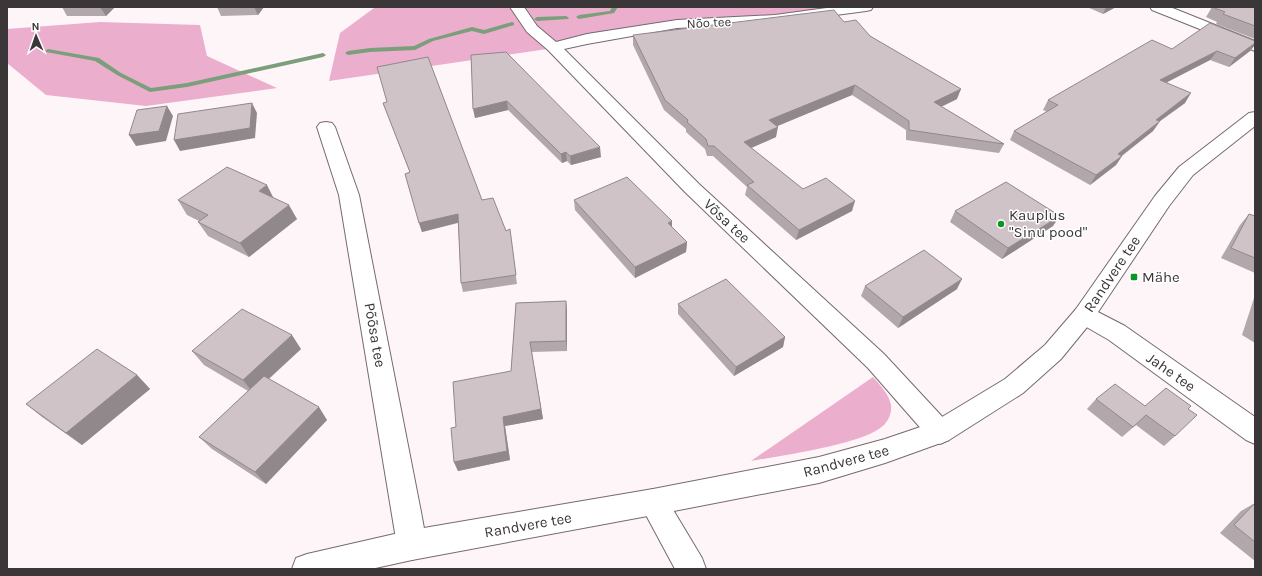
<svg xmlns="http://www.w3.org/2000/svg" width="1262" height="576" font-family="Karla,sans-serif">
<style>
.green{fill:#ecaecd}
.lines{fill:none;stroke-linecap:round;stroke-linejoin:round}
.stream{fill:#7b9e7b;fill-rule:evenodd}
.minor-casing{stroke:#756a6f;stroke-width:2}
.major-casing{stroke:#756a6f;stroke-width:2}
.minor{fill:#fff;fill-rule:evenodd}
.major{fill:#fff;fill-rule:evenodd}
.wall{fill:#b2a8ac}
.shaded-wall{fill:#91888c}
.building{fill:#cfc3c8;stroke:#91888c}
.poi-dot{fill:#0b9429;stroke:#fff;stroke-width:1.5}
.labels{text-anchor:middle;stroke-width:3;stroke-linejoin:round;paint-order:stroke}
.far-street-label{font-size:13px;fill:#3b3638;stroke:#fff}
.poi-label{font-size:15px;fill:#3b3638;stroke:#fff;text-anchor:start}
.street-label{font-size:15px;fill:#3b3638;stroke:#fff}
</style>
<rect width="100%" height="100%" fill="#fef5f9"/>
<g class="green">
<path d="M 377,7 L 833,7 L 329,81 L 340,33 L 374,8 Z"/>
<path d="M 100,22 L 200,25 L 207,56 L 277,88 L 146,106 L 46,95 L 7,63 L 7,29 Z"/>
<path d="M 873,377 C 880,385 889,394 891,405 C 892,412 889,420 884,425 C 866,444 779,456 751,461 Z"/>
</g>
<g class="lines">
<g class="stream">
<path d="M 612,7 L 618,7 L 614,13 L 579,19 L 576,17 L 579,15 L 610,11 Z"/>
<path d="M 566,16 L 569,18 L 568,19 L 537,21 L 534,19 L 537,17 Z"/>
<path d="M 512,22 L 514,23 L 514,25 L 484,34 L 472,31 L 433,41 L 415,50 L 370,52 L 348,55 L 345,53 L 348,51 L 370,48 L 414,46 L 429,39 L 472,27 L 484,30 Z"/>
<path d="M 48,49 L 99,58 L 121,73 L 151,88 L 187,83 L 323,53 L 326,55 L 323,57 L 187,87 L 150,92 L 117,75 L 95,61 L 46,52 L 45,51 Z"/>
</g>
<defs>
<g id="minor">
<path d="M 510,7 L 524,7 L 537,26 L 556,42 L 587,34 L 677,20 L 775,15 L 834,7 L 873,7 L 871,10 L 866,11 L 775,23 L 677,28 L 587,44 L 564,49 L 699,184 L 884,354 L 949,424 L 953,432 L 949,440 L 940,444 L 931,440 L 868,368 L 685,192 L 548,50 L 527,32 Z"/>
<path d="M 1150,7 L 1170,7 L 1255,41 L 1255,51 L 1152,10 Z"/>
<path d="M 326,122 L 332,123 L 335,127 L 359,195 L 421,512 L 427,545 L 422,555 L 412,560 L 402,555 L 397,545 L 339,195 L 317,127 L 320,123 Z"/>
<path d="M 1084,306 L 1092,309 L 1125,326 L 1255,417 L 1255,444 L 1246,440 L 1109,340 L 1076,321 L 1073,315 L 1076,309 Z"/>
<path d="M 653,489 L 663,493 L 702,558 L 706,569 L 675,569 L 639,502 L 643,493 Z"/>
</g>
<path id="major" d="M 1255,112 L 1255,126 L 1193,175 L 1169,206 L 1092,321 L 1061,359 L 1023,393 L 949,440 L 885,463 L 819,483 L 653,515 L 412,560 L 371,569 L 292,569 L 296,558 L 307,554 L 412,530 L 653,489 L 819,457 L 885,439 L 932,423 L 1005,379 L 1045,345 L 1076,309 L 1155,196 L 1179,167 L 1249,113 Z"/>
</defs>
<use href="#minor" class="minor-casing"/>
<use href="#major" class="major-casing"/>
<use href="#minor" class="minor"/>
<use href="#major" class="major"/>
</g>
<g class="wall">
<path d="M 62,7 L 115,7 L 106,16 L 67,16 Z"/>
<path d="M 217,7 L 264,7 L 258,15 L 221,16 Z"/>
<path d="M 1087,7 L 1116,7 L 1103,14 Z"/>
<path d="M 1212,7 L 1255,7 L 1255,39 L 1216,24 L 1217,22 L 1206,17 Z"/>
<path d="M 844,22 L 870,36 L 957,99 L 941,107 L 1004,144 L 999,153 L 906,140 L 906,130 L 852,95 L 777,126 L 776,137 L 751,148 L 803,189 L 852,211 L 796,240 L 745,195 L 747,187 L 713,156 L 707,156 L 705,149 L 686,132 L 686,129 L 664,110 L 633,45 L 633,35 Z"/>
<path d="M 1255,41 L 1255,45 L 1250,51 L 1229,67 L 1210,60 L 1167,82 L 1185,103 L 1160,121 L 1153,131 L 1122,156 L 1116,165 L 1090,185 L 1010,140 L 1014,131 L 1047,112 L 1043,110 L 1048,100 L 1172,49 Z"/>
<path d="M 471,55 L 601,157 L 571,165 L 567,161 L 562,163 L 508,110 L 475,118 Z"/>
<path d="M 383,103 L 482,200 L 511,238 L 517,284 L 463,292 L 461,283 L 458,223 L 422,232 L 419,223 L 410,173 Z"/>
<path d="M 273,198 L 297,219 L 249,257 L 208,236 L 198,222 L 199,221 L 187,215 L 178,200 Z"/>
<path d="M 574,200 L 687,242 L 686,252 L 635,278 L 575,210 Z"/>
<path d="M 955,211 L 1053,226 L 1002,259 L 950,222 Z"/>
<path d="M 1249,214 L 1255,216 L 1255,273 L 1221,258 L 1240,225 Z"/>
<path d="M 865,286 L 957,289 L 898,328 L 861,296 Z"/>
<path d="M 1255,297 L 1255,343 L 1242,335 L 1254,298 Z"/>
<path d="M 566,301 L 567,311 L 567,351 L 531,352 L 543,419 L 505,426 L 510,460 L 458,471 L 454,462 L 456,427 L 511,371 L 516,303 Z"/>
<path d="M 678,304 L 785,337 L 783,347 L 734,376 L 678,314 Z"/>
<path d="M 301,349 L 269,379 L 327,420 L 266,484 L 212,449 L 199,437 L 248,391 L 204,365 L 192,351 Z"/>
<path d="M 137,375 L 150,389 L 82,445 L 42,417 L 26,404 Z"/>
<path d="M 1096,399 L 1145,406 L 1188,409 L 1175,436 L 1164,446 L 1136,425 L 1122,437 L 1087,409 Z"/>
<path d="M 1255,503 L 1255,561 L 1220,533 L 1241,511 Z"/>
</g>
<g class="shaded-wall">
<path d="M 100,7 L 115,7 L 106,16 Z"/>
<path d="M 254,7 L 264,7 L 258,15 Z"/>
<path d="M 1106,7 L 1116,7 L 1103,14 Z"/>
<path d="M 1255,43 L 1255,45 L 1250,51 L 1229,67 L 1235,58 Z"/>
<path d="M 1217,51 L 1210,60 L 1154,89 L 1160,80 Z"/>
<path d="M 855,85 L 852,95 L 768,130 L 769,120 Z"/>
<path d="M 961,89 L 957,99 L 930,112 L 934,102 Z"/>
<path d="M 1191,93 L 1185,103 L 1149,129 L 1156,120 Z"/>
<path d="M 507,101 L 508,110 L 475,118 L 473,109 Z"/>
<path d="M 252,103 L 257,113 L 255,138 L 180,151 L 174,140 Z"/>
<path d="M 167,106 L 173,116 L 166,141 L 136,146 L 129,135 Z"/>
<path d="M 1160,121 L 1153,131 L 1112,163 L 1118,154 Z"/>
<path d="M 778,127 L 776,137 L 742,152 L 744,142 Z"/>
<path d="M 600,147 L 601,157 L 571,165 L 570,156 Z"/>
<path d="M 566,152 L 567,161 L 562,163 L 561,154 Z"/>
<path d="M 1122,156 L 1116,165 L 1090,185 L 1096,175 Z"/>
<path d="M 267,185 L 274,199 L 259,191 Z"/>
<path d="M 855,201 L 852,211 L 796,240 L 799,230 Z"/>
<path d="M 289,205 L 297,219 L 249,257 L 240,243 Z"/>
<path d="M 458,214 L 460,222 L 422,232 L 419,223 Z"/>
<path d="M 1060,216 L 1053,226 L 1002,259 L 1008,248 Z"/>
<path d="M 672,221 L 672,232 L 668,223 Z"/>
<path d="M 687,242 L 686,252 L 635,278 L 635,267 Z"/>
<path d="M 962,279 L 957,289 L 898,328 L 903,317 Z"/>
<path d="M 566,301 L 567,311 L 567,351 L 566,341 Z"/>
<path d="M 292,335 L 301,349 L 253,393 L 243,380 Z"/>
<path d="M 785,337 L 783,347 L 734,376 L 736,367 Z"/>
<path d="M 530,342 L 543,419 L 505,426 L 510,460 L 458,471 L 454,462 L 503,417 Z"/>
<path d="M 137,375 L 150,389 L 82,445 L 66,433 Z"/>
<path d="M 319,407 L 327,420 L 266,484 L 255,472 Z"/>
</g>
<g class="building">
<path d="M 1212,7 L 1255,7 L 1255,26 L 1223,14 L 1225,12 Z"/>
<path d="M 834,10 L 844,22 L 856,20 L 870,36 L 961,89 L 934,102 L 1004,144 L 909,130 L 909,121 L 855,85 L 769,120 L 778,127 L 744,142 L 803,189 L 826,178 L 855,201 L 799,230 L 747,185 L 754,182 L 714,146 L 708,146 L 706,139 L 687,122 L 688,120 L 665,100 L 633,35 Z"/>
<path d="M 1210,23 L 1255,41 L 1255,43 L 1235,58 L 1217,51 L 1160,80 L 1191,93 L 1156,120 L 1160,121 L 1118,154 L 1122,156 L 1096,175 L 1014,131 L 1058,105 L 1048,100 L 1152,40 L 1172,49 Z"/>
<path d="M 506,52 L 600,147 L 570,156 L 566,152 L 561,154 L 507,101 L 473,109 L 471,55 Z"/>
<path d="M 428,57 L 482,200 L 493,198 L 506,231 L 510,229 L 516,275 L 461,283 L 458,214 L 419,223 L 405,174 L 410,172 L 383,103 L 387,102 L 377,67 Z"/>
<path d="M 252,103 L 250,128 L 174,140 L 178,114 Z"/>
<path d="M 167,106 L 159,131 L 129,135 L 137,110 Z"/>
<path d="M 227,167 L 267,185 L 259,191 L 289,205 L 240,243 L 198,222 L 208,215 L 178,200 Z"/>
<path d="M 627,177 L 672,221 L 668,223 L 687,242 L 635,267 L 574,200 Z"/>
<path d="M 1006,182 L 1060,216 L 1008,248 L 955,211 Z"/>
<path d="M 1249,214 L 1255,216 L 1255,258 L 1231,248 Z"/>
<path d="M 924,250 L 962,279 L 903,317 L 865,286 Z"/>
<path d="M 726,279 L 785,337 L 736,367 L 678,304 Z"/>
<path d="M 566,301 L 566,341 L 530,342 L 541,409 L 503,417 L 507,451 L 454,462 L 451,428 L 456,427 L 453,382 L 511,371 L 516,303 Z"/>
<path d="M 242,309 L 292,335 L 243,380 L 192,351 Z"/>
<path d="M 97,349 L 137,375 L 66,433 L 26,404 Z"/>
<path d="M 264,376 L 319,407 L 255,472 L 199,437 Z"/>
<path d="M 1115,384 L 1145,406 L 1166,388 L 1191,406 L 1188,409 L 1197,415 L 1175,436 L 1146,415 L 1133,427 L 1096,399 Z"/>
<path d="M 1255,503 L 1255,542 L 1234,525 Z"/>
</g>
<g class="poi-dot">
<circle cx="1001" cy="224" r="4"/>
<rect x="1130" y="273" width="8" height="8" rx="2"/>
</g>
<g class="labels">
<g class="far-street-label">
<text transform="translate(709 22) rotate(-3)" y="5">Nõo tee</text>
</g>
<g class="poi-label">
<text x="1009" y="220">Kauplus<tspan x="1009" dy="17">"Sinu pood"</tspan></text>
<text x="1142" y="282">Mähe</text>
</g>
<g class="street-label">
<text transform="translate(727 221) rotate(43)" y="5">Võsa tee</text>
<text transform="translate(1112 274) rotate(-56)" y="5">Randvere tee</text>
<text transform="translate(375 335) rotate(80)" y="5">Põõsa tee</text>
<text transform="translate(1171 372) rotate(35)" y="5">Jahe tee</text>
<text transform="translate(846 461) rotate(-15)" y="5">Randvere tee</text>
<text transform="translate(528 525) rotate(-10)" y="5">Randvere tee</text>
</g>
</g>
<rect width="1262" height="576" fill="none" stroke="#3b3638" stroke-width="16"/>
<g transform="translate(36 36) rotate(358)" stroke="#ffffff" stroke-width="3" paint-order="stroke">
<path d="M0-3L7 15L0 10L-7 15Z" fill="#3b3638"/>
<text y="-6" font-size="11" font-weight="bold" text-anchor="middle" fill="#3b3638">N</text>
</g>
</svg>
